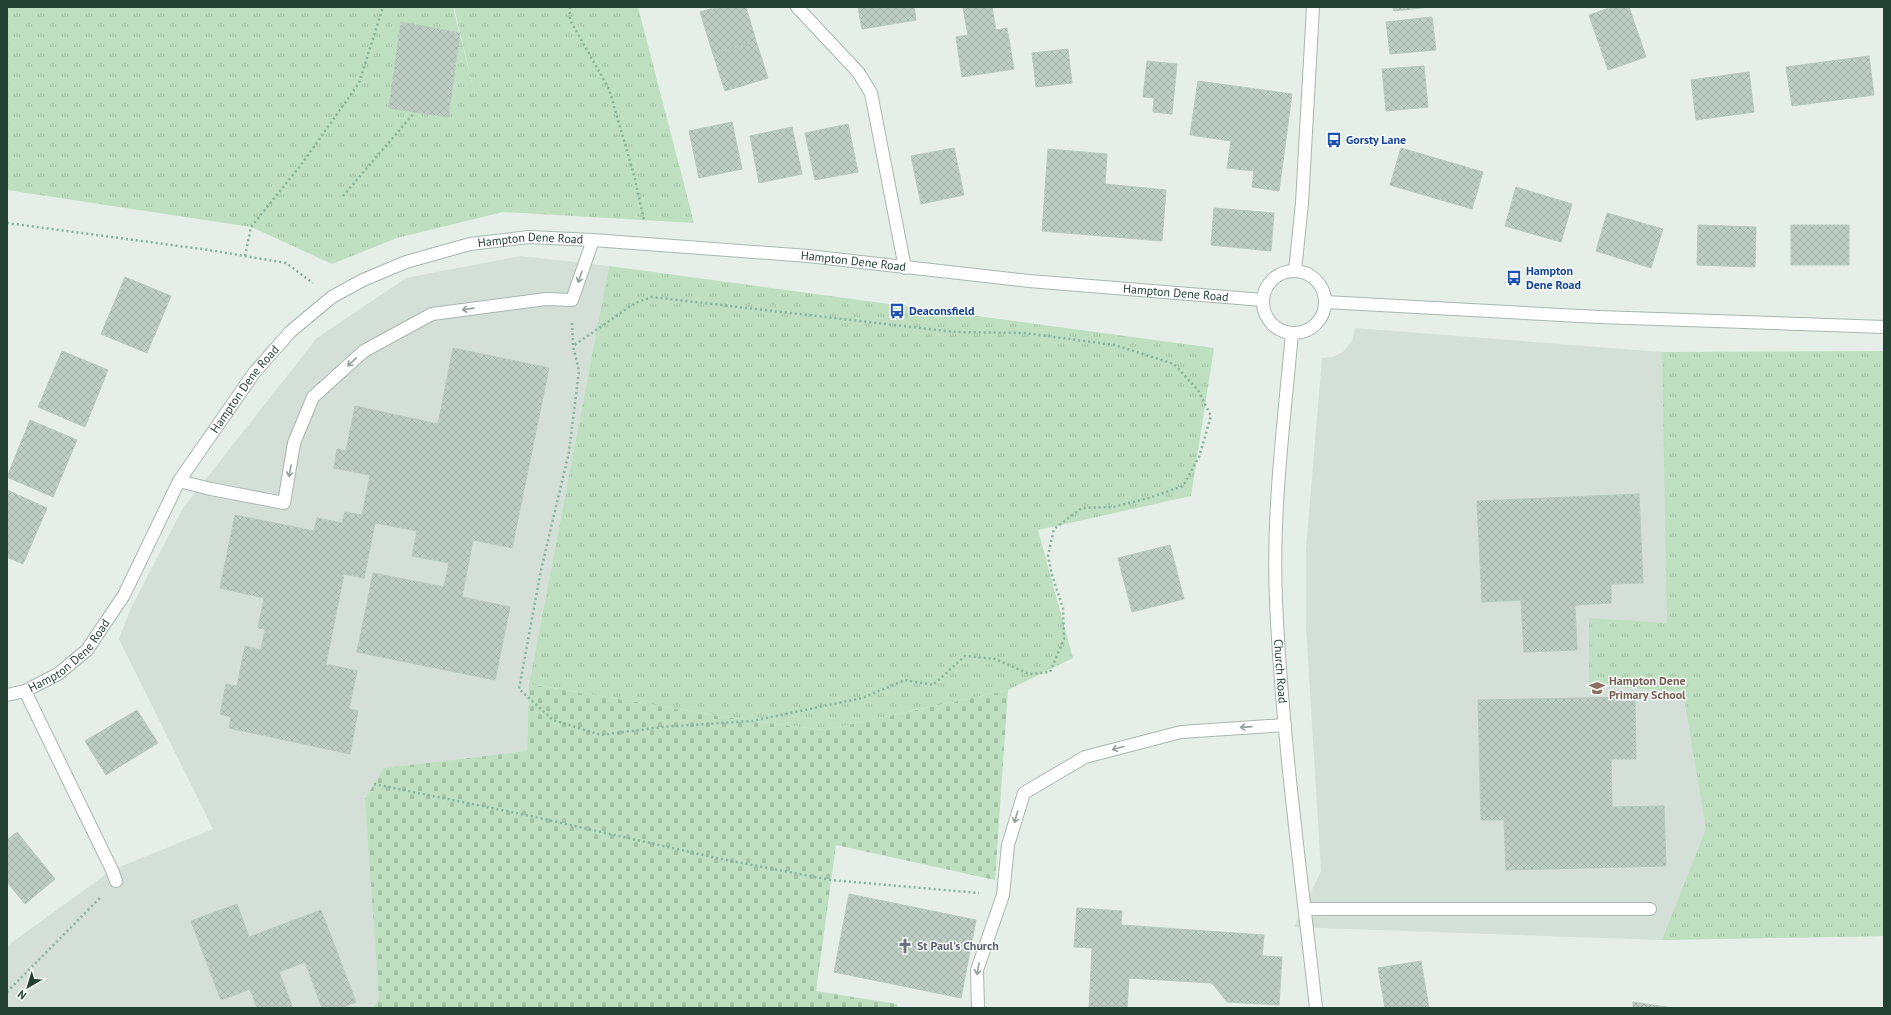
<svg xmlns="http://www.w3.org/2000/svg" width="1891" height="1015" font-family="'PT Sans',sans-serif">
<style>
.built{fill:#d3dfd7}
.cemetery{fill:url(#cemetery-stones)}
.park{fill:url(#park-tufts)}
.building{fill:url(#building-cross-hatch);stroke:#b7c9be}
.lines{fill:none;stroke-linecap:round;stroke-linejoin:round}
.service-casing{stroke:#a7b8ae;stroke-width:14}
.minor-casing{stroke:#a7b8ae;stroke-width:14}
.tertiary-casing{stroke:#a7b8ae;stroke-width:14}
.path{stroke:#85b39b;stroke-width:2.5;stroke-dasharray:2 3;stroke-linecap:butt}
.service{stroke:#fff;stroke-width:12}
.minor{stroke:#fff;stroke-width:12}
.tertiary{stroke:#fff;stroke-width:12}
.oneway{stroke:#91a099}
.labels{text-anchor:middle;stroke-width:3;stroke-linejoin:round;paint-order:stroke}
.transit-label{font-size:12px;font-weight:bold;fill:#164399;stroke:#f6fbf7;text-anchor:start}
.street-label{font-size:12px;fill:#234233;stroke:#f6fbf7}
.education-label{font-size:12px;font-weight:bold;fill:#785e54;stroke:#f6fbf7;text-anchor:start}
.worship-label{font-size:12px;font-weight:bold;fill:#5b616d;stroke:#f6fbf7;text-anchor:start}
</style>
<defs>
<pattern id="cemetery-stones" width="16" height="16" patternUnits="userSpaceOnUse"><rect width="16" height="16" fill="#bee0c0"/><path d="M2 7V4a2 2 0 0 1 4 0v3zM10 15v-3a2 2 0 0 1 4 0v3z" fill="#a3c1a5"/></pattern>
<pattern id="park-tufts" width="24" height="20" patternUnits="userSpaceOnUse"><rect width="24" height="20" fill="#bee0c0"/><path d="M3 7l-1-3M5 7V3M7 7l1-3M15 17l-1-3M17 17v-4M19 17l1-3" fill="none" stroke="#a3c1a5"/></pattern>
<pattern id="building-cross-hatch" width="8" height="8" patternUnits="userSpaceOnUse"><rect width="8" height="8" fill="#bdcdc3"/><path d="M0 0l8 8M0 8l8-8" fill="none" stroke="#a2b1a8"/></pattern>
</defs>
<rect width="100%" height="100%" fill="#e5efe8"/>
<g class="built">
<path d="M 521,256 L 609,266 L 529,684 L 527,751 L 384,768 L 379,999 L 372,1008 L 7,1008 L 7,946 L 112,870 L 213,829 L 119,639 L 131,608 L 183,508 L 317,338 L 406,278 Z"/>
<path d="M 1355,328 L 1662,352 L 1884,936 L 1662,940 L 1294,927 L 1321,871 L 1306,626 L 1306,549 L 1322,358 L 1333,357 L 1343,352 L 1352,341 Z"/>
</g>
<path class="cemetery" d="M 529,684 L 732,718 L 824,730 L 1008,690 L 995,880 L 836,845 L 816,991 L 897,1004 L 898,1008 L 372,1008 L 379,999 L 365,799 L 384,768 L 527,751 Z"/>
<g class="park">
<path d="M 7,7 L 453,7 L 475,95 L 454,7 L 638,7 L 694,223 L 503,212 L 397,238 L 332,264 L 251,227 L 7,190 Z"/>
<path d="M 609,266 L 1214,348 L 1191,496 L 1038,530 L 1073,658 L 1008,690 L 824,730 L 732,718 L 529,684 Z"/>
<path d="M 1884,351 L 1884,936 L 1662,940 L 1706,829 L 1683,692 L 1589,685 L 1589,618 L 1667,623 L 1662,352 Z"/>
</g>
<g class="building">
<path d="M 717,7 L 746,7 L 756,41 L 713,54 L 700,12 Z"/>
<path d="M 858,7 L 914,7 L 916,20 L 862,29 Z"/>
<path d="M 973,7 L 992,7 L 996,30 L 1007,28 L 1014,69 L 962,77 L 956,37 L 968,35 L 963,8 Z"/>
<path d="M 1393,7 L 1430,7 L 1394,11 Z"/>
<path d="M 1612,7 L 1629,7 L 1646,57 L 1608,70 L 1589,15 Z"/>
<path d="M 1432,17 L 1436,50 L 1390,54 L 1386,22 Z"/>
<path d="M 401,22 L 460,33 L 448,117 L 389,108 Z"/>
<path d="M 756,41 L 768,78 L 725,91 L 713,54 Z"/>
<path d="M 1068,49 L 1072,83 L 1036,87 L 1032,53 Z"/>
<path d="M 1869,56 L 1874,95 L 1792,106 L 1786,67 Z"/>
<path d="M 1147,61 L 1177,64 L 1172,114 L 1153,112 L 1154,98 L 1143,97 Z"/>
<path d="M 1424,66 L 1428,107 L 1386,111 L 1382,69 Z"/>
<path d="M 1749,72 L 1754,112 L 1696,120 L 1691,80 Z"/>
<path d="M 1198,81 L 1292,94 L 1279,191 L 1252,187 L 1254,171 L 1227,168 L 1231,141 L 1190,135 Z"/>
<path d="M 732,122 L 742,169 L 699,178 L 689,131 Z"/>
<path d="M 848,124 L 858,172 L 815,180 L 805,133 Z"/>
<path d="M 792,127 L 802,174 L 759,183 L 750,136 Z"/>
<path d="M 954,148 L 964,195 L 921,204 L 911,156 Z"/>
<path d="M 1401,148 L 1483,172 L 1472,209 L 1390,185 Z"/>
<path d="M 1048,149 L 1107,154 L 1105,184 L 1166,190 L 1162,241 L 1042,231 Z"/>
<path d="M 1516,187 L 1572,204 L 1561,242 L 1505,226 Z"/>
<path d="M 1214,208 L 1274,213 L 1271,251 L 1211,245 Z"/>
<path d="M 1607,213 L 1663,229 L 1651,268 L 1596,251 Z"/>
<path d="M 1698,225 L 1756,227 L 1755,267 L 1697,265 Z"/>
<rect x="1791" y="225" width="58" height="40"/>
<path d="M 125,277 L 171,296 L 147,353 L 101,334 Z"/>
<path d="M 453,348 L 549,368 L 512,548 L 473,540 L 462,597 L 510,607 L 495,680 L 357,652 L 373,573 L 444,587 L 449,563 L 412,556 L 417,531 L 375,523 L 364,578 L 344,574 L 326,664 L 357,671 L 349,709 L 358,711 L 350,754 L 229,728 L 231,717 L 220,714 L 226,684 L 237,686 L 245,646 L 261,650 L 265,629 L 258,628 L 264,598 L 220,588 L 235,515 L 314,531 L 317,518 L 342,523 L 345,512 L 362,515 L 370,475 L 334,468 L 337,449 L 346,451 L 355,406 L 438,424 Z"/>
<path d="M 62,351 L 108,370 L 85,427 L 38,407 Z"/>
<path d="M 30,420 L 77,440 L 53,497 L 7,477 Z"/>
<path d="M 7,490 L 47,508 L 23,564 L 7,557 Z"/>
<path d="M 1639,494 L 1643,583 L 1611,584 L 1611,603 L 1575,605 L 1577,650 L 1524,652 L 1521,600 L 1482,602 L 1477,501 Z"/>
<path d="M 1170,545 L 1184,599 L 1132,612 L 1118,558 Z"/>
<path d="M 1635,697 L 1636,759 L 1611,759 L 1612,807 L 1664,806 L 1666,866 L 1506,870 L 1504,820 L 1481,820 L 1478,700 Z"/>
<path d="M 137,710 L 158,743 L 106,775 L 85,741 Z"/>
<path d="M 17,832 L 55,879 L 25,904 L 7,882 L 7,840 Z"/>
<path d="M 849,894 L 976,920 L 961,998 L 834,972 Z"/>
<path d="M 237,904 L 249,937 L 321,910 L 356,1002 L 341,1008 L 322,1008 L 305,962 L 279,972 L 293,1008 L 257,1008 L 250,989 L 221,1000 L 191,921 Z"/>
<path d="M 1077,908 L 1122,911 L 1121,925 L 1264,935 L 1262,956 L 1282,957 L 1279,1005 L 1227,1002 L 1212,983 L 1129,978 L 1127,1008 L 1089,1008 L 1092,948 L 1074,947 Z"/>
<path d="M 1421,961 L 1429,1008 L 1385,1008 L 1378,968 Z"/>
<path d="M 1633,1002 L 1673,1008 L 1633,1008 Z"/>
</g>
<g class="lines">
<defs>
<g id="service">
<path d="M 179,481 L 211,489 L 284,503 L 294,443 L 313,397 L 364,351 L 432,314 L 546,299 L 572,300 L 593,240"/>
<path d="M 25,691 L 112,870 L 116,881"/>
<path d="M 1305,909 L 1650,909"/>
<path d="M 978,1008 L 977,970 L 1003,895 L 1008,845 L 1024,793 L 1085,757 L 1181,732 L 1285,725"/>
</g>
<path id="minor" d="M 797,7 L 858,72 L 871,93 L 905,268"/>
<g id="tertiary">
<path d="M 1295,271 L 1302,203 L 1313,7"/>
<circle cx="1294" cy="302" r="31"/>
<path d="M 1325,302 L 1599,317 L 1884,327"/>
<path id="s1" d="M 1292,333 C 1284,422 1272,512 1276,601 C 1282,737 1301,873 1316,1008"/>
<path id="s2" d="M 7,695 L 25,691 L 58,674 L 87,650 L 124,595 L 179,481 L 254,373 L 290,332 L 332,297 L 363,280 L 406,262 L 470,244 L 529,237 L 593,240 L 808,256 L 1029,281 L 1263,300"/>
</g>
</defs>
<use href="#service" class="service-casing"/>
<use href="#minor" class="minor-casing"/>
<use href="#tertiary" class="tertiary-casing"/>
<g class="path">
<path d="M 570,7 L 570,20 L 609,89 L 634,175 L 644,220"/>
<path d="M 343,196 L 415,112"/>
<path d="M 7,223 L 209,250 L 286,263 L 313,283"/>
<path d="M 245,256 L 251,227 L 301,165 L 359,83 L 383,7"/>
<path d="M 572,323 L 573,346 L 579,371 L 569,452 L 541,570 L 519,689 L 553,720 L 601,735 L 662,727 L 752,721 L 862,698 L 905,680 L 933,685 L 965,656 L 995,659 L 1029,674 L 1050,672 L 1064,639 L 1063,608 L 1052,575 L 1048,556 L 1054,529 L 1082,508 L 1113,507 L 1149,498 L 1183,486 L 1199,457 L 1211,416 L 1198,390 L 1174,364 L 1115,345 L 1024,333 L 955,332 L 652,297 L 635,303 L 573,346"/>
<path d="M 374,784 L 526,815 L 721,859 L 831,880 L 979,893"/>
<path d="M 7,992 L 101,897"/>
</g>
<use href="#service" class="service"/>
<use href="#minor" class="minor"/>
<use href="#tertiary" class="tertiary"/>
</g>
<defs><path id="oneway-shaft" d="M-6 0H5M1.5-3L5.5 0L1.5 3" fill="none" stroke-width="1.6" stroke-linecap="round" stroke-linejoin="round"/></defs>
<g class="oneway">
<use href="#oneway-shaft" transform="translate(580 277) rotate(109)"/>
<use href="#oneway-shaft" transform="translate(468 309) rotate(172)"/>
<use href="#oneway-shaft" transform="translate(352 362) rotate(137)"/>
<use href="#oneway-shaft" transform="translate(290 471) rotate(100)"/>
<use href="#oneway-shaft" transform="translate(1246 727) rotate(176)"/>
<use href="#oneway-shaft" transform="translate(1118 748) rotate(165)"/>
<use href="#oneway-shaft" transform="translate(1016 817) rotate(107)"/>
<use href="#oneway-shaft" transform="translate(978 969) rotate(100)"/>
</g>
<defs>
<symbol id="bus-bare" viewBox="-9 -9 18 18"><path d="M-5-6H5V4H4V6H2V4H-2V6H-4V4H-5ZM-3.5-4V0h7V-4ZM-3.5 1.2v1.5H-2V1.2ZM2 1.2v1.5H3.5V1.2Z" fill="#1a4fb4" stroke="#f6fbf7" stroke-width="2.5" paint-order="stroke"/></symbol>
<symbol id="school-bare" viewBox="-9 -9 18 18"><path d="M0-5L7-2L0 1L-7-2ZM-4 1L0 2.5L4 1V4Q0 6-4 4Z" fill="#8d6e63" stroke="#f6fbf7" stroke-width="2.5" paint-order="stroke"/></symbol>
<symbol id="church-bare" viewBox="-9 -9 18 18"><path d="M-1.2-6h2.4v3.5h3.3v2.4h-3.3V6h-2.4V-.1h-3.3v-2.4h3.3Z" fill="#6b7280" stroke="#f6fbf7" stroke-width="2.5" paint-order="stroke"/></symbol>
</defs>
<g fill-rule="evenodd">
<use href="#bus-bare" x="1323" y="129" width="22" height="22"/>
<use href="#bus-bare" x="1503" y="267" width="22" height="22"/>
<use href="#bus-bare" x="886" y="300" width="22" height="22"/>
<use href="#school-bare" x="1586" y="677" width="22" height="22"/>
<use href="#church-bare" x="894" y="935" width="22" height="22"/>
</g>
<g class="labels">
<g class="transit-label">
<text x="1346" y="144">Gorsty Lane</text>
<text x="1526" y="275">Hampton<tspan x="1526" dy="14">Dene Road</tspan></text>
<text x="909" y="315">Deaconsfield</text>
</g>
<g class="street-label">
<text dy="4" stroke="none"><textPath href="#s2" startOffset="736">Hampton Dene Road</textPath></text>
<text dy="4" stroke="none"><textPath href="#s2" startOffset="1060">Hampton Dene Road</textPath></text>
<text dy="4" stroke="none"><textPath href="#s2" startOffset="1384">Hampton Dene Road</textPath></text>
<text dy="4" stroke="none"><textPath href="#s2" startOffset="399">Hampton Dene Road</textPath></text>
<text dy="4" stroke="none"><textPath href="#s2" startOffset="76">Hampton Dene Road</textPath></text>
<text dy="4" stroke="none"><textPath href="#s1" startOffset="339">Church Road</textPath></text>
</g>
<g class="education-label">
<text x="1609" y="685">Hampton Dene<tspan x="1609" dy="14">Primary School</tspan></text>
</g>
<g class="worship-label">
<text x="917" y="950">St Paul's Church</text>
</g>
</g>
<rect width="1891" height="1015" fill="none" stroke="#234233" stroke-width="16"/>
<g transform="translate(28 987) rotate(218)" stroke="#f6fbf7" stroke-width="3" paint-order="stroke">
<path d="M0-3L7 15L0 10L-7 15Z" fill="#234233"/>
<text y="-6" font-size="11" font-weight="bold" text-anchor="middle" fill="#234233">N</text>
</g>
</svg>
